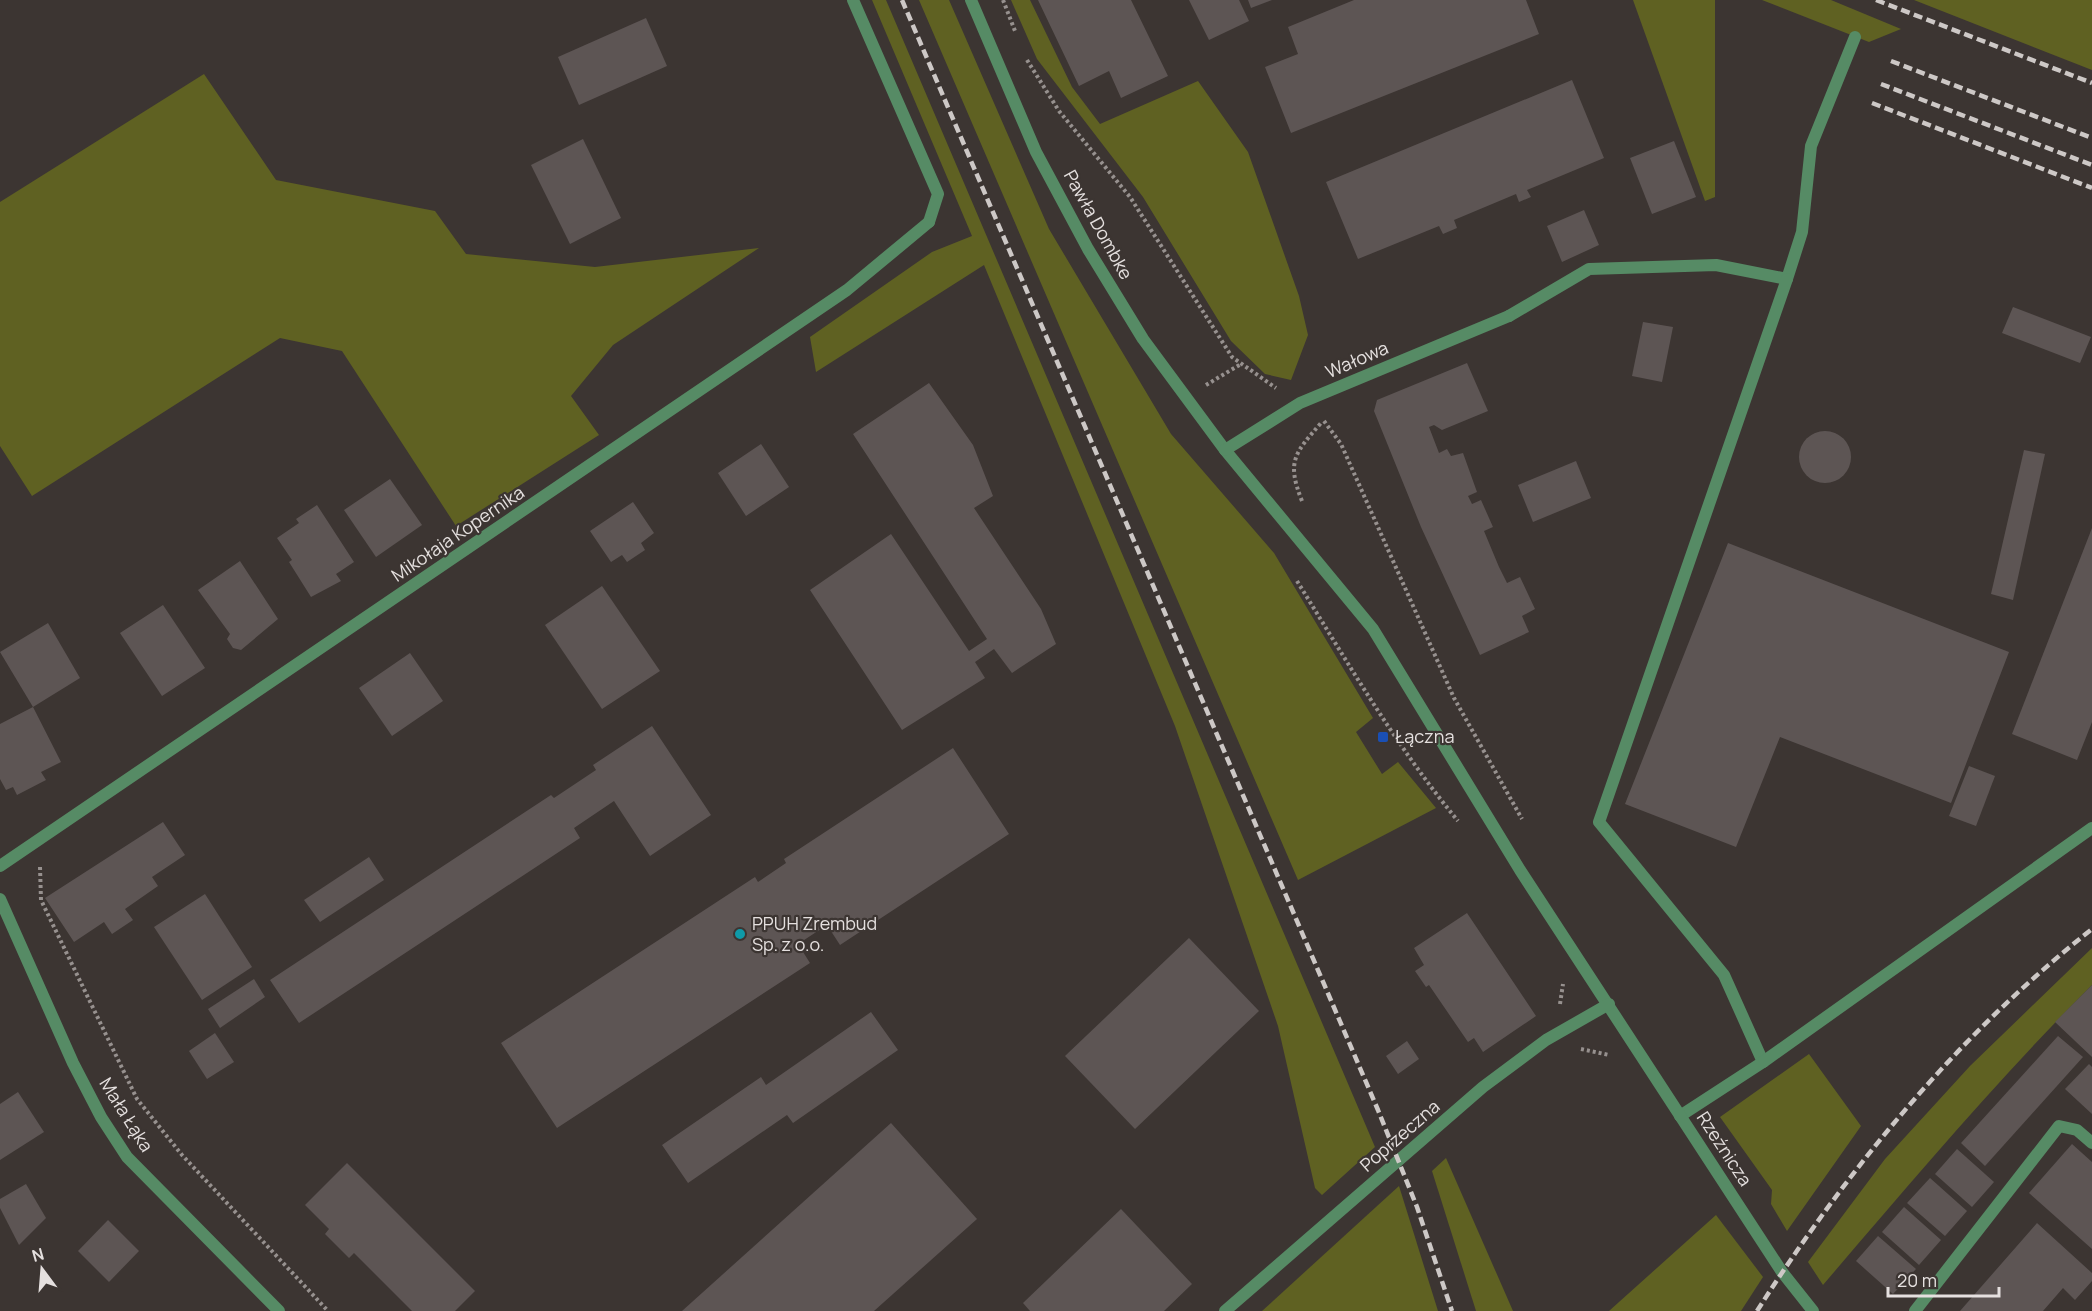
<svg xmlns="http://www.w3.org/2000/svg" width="2092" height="1311" font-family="Manrope,sans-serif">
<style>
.green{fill:#5f6122}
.building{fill:#5d5554}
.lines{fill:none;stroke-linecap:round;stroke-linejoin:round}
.path{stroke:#97918f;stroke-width:4;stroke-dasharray:3 3;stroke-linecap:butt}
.service{stroke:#568b65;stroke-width:12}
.minor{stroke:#568b65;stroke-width:12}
.rail{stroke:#cdc8c6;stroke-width:4.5;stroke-dasharray:9 4.5;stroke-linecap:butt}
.transit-dot{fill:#1a4fb4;stroke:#3c3532;stroke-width:2}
.culture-dot{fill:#0f9aa8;stroke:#3c3532;stroke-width:2}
.labels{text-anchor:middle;stroke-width:4.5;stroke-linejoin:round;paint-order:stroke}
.street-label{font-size:18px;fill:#e5e0df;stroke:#3c3532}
.poi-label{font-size:18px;fill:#e5e0df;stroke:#3c3532;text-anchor:start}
</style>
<rect width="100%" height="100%" fill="#3c3532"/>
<g class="green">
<path d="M 872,0 L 886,0 L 1375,1147 L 1322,1195 L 1315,1188 L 1278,1026 L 1175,726 L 984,265 L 816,372 L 810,337 L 932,252 L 972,236 Z"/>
<path d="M 919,0 L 949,0 L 1049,229 L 1171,434 L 1274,553 L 1373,718 L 1356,732 L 1382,774 L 1398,762 L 1436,808 L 1298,880 Z"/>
<path d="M 1011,0 L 1030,0 L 1072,87 L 1100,124 L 1198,81 L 1248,152 L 1299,296 L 1308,335 L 1291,380 L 1265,374 L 1231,341 L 1143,197 L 1037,59 Z"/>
<path d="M 1633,0 L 1715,0 L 1715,197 L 1705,201 Z"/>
<path d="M 1762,0 L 1831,0 L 1901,29 L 1869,42 Z"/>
<path d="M 1914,0 L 2092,0 L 2092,70 Z"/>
<path d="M 204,74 L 276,180 L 435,211 L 466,254 L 595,267 L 759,248 L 613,345 L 571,396 L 599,435 L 456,526 L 342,351 L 280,338 L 32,496 L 0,446 L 0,202 Z"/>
<path d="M 2092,948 L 2092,985 C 1997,1080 1910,1183 1823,1285 L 1808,1262 L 1885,1159 L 1970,1066 Z"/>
<path d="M 1809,1054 L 1861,1126 L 1787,1231 L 1771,1204 L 1772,1190 L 1720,1117 Z"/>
<path d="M 1446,1158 L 1513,1311 L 1476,1311 L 1432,1171 Z"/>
<path d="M 1399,1186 L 1438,1311 L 1262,1311 Z"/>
<path d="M 1716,1215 L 1763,1277 L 1741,1311 L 1609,1311 Z"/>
</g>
<g class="building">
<path d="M 1038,0 L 1131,0 L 1168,76 L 1121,98 L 1109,71 L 1079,86 Z"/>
<path d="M 1189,0 L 1239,0 L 1249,21 L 1209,40 Z"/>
<path d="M 1248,0 L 1272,0 L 1251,8 Z"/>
<path d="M 1354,0 L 1526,0 L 1539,34 L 1291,133 L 1265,67 L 1298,54 L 1288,27 Z"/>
<path d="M 646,18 L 667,66 L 579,105 L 558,57 Z"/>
<path d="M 1572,80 L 1604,158 L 1527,190 L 1531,197 L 1519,202 L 1516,194 L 1454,220 L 1457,228 L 1443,234 L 1439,226 L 1358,259 L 1326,182 Z"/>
<path d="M 583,139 L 621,218 L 570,244 L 531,165 Z"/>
<path d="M 1674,141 L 1696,197 L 1652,214 L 1630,158 Z"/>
<path d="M 1584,210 L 1599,245 L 1562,262 L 1547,226 Z"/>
<path d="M 2013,307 L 2091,337 L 2080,363 L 2002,333 Z"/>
<path d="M 1643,322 L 1673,327 L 1662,382 L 1632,376 Z"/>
<path d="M 1467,363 L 1488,411 L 1442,430 L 1434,425 L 1429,427 L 1439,453 L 1447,449 L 1451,456 L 1463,453 L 1477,492 L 1468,496 L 1472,504 L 1481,500 L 1493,527 L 1484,531 L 1499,567 L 1507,583 L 1520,577 L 1535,609 L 1522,616 L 1529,632 L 1480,655 L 1421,527 L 1374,411 L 1377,400 Z"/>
<path d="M 929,383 L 973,445 L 993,496 L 974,508 L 1041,609 L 1056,644 L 1012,673 L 994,649 L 975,662 L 985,678 L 902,730 L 810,590 L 891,534 L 969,651 L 987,639 L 853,434 Z"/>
<circle cx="1825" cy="457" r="26"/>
<path d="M 761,444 L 789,487 L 746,516 L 718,473 Z"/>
<path d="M 2024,450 L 2045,454 L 2013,600 L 1991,594 Z"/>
<path d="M 1576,461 L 1591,498 L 1533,522 L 1518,485 Z"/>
<path d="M 390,479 L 422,525 L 376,557 L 344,510 Z"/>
<path d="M 633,502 L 654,533 L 641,543 L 645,550 L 627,562 L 622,555 L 611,562 L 590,531 Z"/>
<path d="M 317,505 L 354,562 L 336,574 L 341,581 L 311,597 L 289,562 L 292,560 L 277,538 L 299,523 L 296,519 Z"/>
<path d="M 2092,528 L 2092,722 L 2077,760 L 2012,734 Z"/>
<path d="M 1728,543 L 2009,652 L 1951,803 L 1780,737 L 1736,847 L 1625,804 Z"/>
<path d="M 240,561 L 278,619 L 241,650 L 233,648 L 227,639 L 230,634 L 198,590 Z"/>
<path d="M 602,586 L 660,671 L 602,709 L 545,625 Z"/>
<path d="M 163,605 L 205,668 L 162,696 L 120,633 Z"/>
<path d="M 48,623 L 80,678 L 33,707 L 0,652 Z"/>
<path d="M 410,653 L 443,701 L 392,736 L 359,688 Z"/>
<path d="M 33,707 L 61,762 L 41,772 L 46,780 L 17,795 L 13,787 L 6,790 L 0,779 L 0,724 Z"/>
<path d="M 652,726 L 711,815 L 650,856 L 614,801 L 574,828 L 580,838 L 299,1023 L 270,980 L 551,795 L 554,798 L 596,770 L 593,765 Z"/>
<path d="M 953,748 L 1009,834 L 840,945 L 827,925 L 798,944 L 810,963 L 557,1128 L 501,1043 L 755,877 L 758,882 L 786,863 L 784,859 Z"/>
<path d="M 1969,766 L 1995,776 L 1976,826 L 1949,816 Z"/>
<path d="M 163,822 L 185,855 L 152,877 L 158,886 L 125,909 L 133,920 L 112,934 L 104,922 L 74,942 L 45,898 Z"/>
<path d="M 369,857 L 384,880 L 320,922 L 304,900 Z"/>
<path d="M 205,894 L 252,967 L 202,1000 L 154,927 Z"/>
<path d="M 1467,913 L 1536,1016 L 1483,1052 L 1474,1038 L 1468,1042 L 1429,985 L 1426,987 L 1415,971 L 1424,965 L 1414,948 Z"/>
<path d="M 1189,938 L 1259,1011 L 1135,1129 L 1065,1056 Z"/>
<path d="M 254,979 L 265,997 L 220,1028 L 208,1009 Z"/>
<path d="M 2092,985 L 2092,1057 L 2055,1022 Z"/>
<path d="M 871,1012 L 898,1050 L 793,1123 L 787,1115 L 688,1183 L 662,1145 L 761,1077 L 766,1085 Z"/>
<path d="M 215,1033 L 234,1062 L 207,1079 L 189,1051 Z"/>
<path d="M 2058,1036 L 2083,1057 L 1985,1166 L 1961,1143 Z"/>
<path d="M 1407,1041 L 1419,1059 L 1398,1074 L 1386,1056 Z"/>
<path d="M 2089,1064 L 2092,1067 L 2092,1114 L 2065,1089 Z"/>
<path d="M 18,1092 L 44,1132 L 0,1160 L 0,1104 Z"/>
<path d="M 891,1123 L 977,1219 L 874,1311 L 682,1311 Z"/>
<path d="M 2072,1144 L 2092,1162 L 2092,1249 L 2029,1193 Z"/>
<path d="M 1957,1149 L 1994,1182 L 1972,1207 L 1935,1174 Z"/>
<path d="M 347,1163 L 475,1291 L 455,1311 L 412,1311 L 354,1253 L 349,1258 L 325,1234 L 329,1229 L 305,1205 Z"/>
<path d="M 1930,1178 L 1967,1211 L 1945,1236 L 1907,1203 Z"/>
<path d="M 26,1184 L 46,1218 L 19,1245 L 0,1208 L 0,1199 Z"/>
<path d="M 1904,1207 L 1941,1240 L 1919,1265 L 1882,1232 Z"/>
<path d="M 1121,1209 L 1192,1284 L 1164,1311 L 1030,1311 L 1023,1303 Z"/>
<path d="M 108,1220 L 139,1251 L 109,1282 L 78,1251 Z"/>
<path d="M 2037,1223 L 2092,1273 L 2092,1281 L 2075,1300 L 2063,1288 L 2043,1311 L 1960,1311 Z"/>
<path d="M 1878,1236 L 1916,1269 L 1893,1294 L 1856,1261 Z"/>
</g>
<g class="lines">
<g class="path">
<path d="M 1003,0 L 1015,31"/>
<path d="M 1027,60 L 1059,111 L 1130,197 L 1232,357 L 1276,388"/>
<path d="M 1206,385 L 1241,364"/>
<path d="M 1324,421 L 1341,444 L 1454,698 L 1522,819"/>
<path d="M 1302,501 C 1286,461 1295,453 1321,423"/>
<path d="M 1297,581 C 1348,663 1396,746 1458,821"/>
<path d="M 40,867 L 41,900 L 137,1099 L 182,1155 L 328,1311"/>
<path d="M 1560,1004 L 1563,984"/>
<path d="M 1581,1049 L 1609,1055"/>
</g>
<g class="service">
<path d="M 853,0 L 938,194 L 929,222"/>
<path d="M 1509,316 L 1589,269 L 1716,265 L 1787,279 L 1802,232 L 1811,146 L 1855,37"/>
<path d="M 1763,1062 L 1724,975 L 1599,822 L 1787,279"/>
<path d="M 1680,1116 L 1763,1062 L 2092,828"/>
<path d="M 1915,1311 L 2059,1126 L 2077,1130 L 2092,1143"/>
</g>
<g class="minor">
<path d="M 971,0 L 1036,152 L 1088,249 L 1143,339 L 1225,450 L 1373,629 L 1520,870 L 1782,1272 L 1813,1311"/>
<path d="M 1225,450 L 1300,403 L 1509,316"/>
<path d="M 0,866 L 847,290 L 929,222"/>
<path d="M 0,899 L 73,1063 L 101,1117 L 127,1157 L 279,1311"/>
<path d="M 1225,1311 L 1483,1087 L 1546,1040 L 1609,1004"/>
</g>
<g class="rail">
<path d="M 902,0 L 1378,1110 L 1417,1207 L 1452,1311"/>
<path d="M 1876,0 L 2092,83"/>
<path d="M 1891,61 L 2092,138"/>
<path d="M 1881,84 L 2092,165"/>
<path d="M 1872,103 L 2092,188"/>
<path d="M 1757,1311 C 1849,1167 1958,1035 2092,929"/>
</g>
</g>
<rect class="transit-dot" x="1377" y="731" width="12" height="12" rx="3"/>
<circle class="culture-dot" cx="740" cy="934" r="6"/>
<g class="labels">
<g class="street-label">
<text transform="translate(1098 225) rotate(61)" y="6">Pawła Dombke</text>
<text transform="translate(1357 360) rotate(-23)" y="6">Wałowa</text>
<text transform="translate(458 534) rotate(-34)" y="6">Mikołaja Kopernika</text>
<text transform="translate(126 1115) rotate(58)" y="6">Mała Łąka</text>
<text transform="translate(1400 1136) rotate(-41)" y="6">Poprzeczna</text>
<text transform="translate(1724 1149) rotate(57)" y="6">Rzeźnicza</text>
</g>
<g class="poi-label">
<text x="1395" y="743">Łączna</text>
<text x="752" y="930">PPUH Zrembud<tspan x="752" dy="21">Sp. z o.o.</tspan></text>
</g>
</g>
<g transform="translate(42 1269) rotate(344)" stroke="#3c3532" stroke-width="4.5" paint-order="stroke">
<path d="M0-4.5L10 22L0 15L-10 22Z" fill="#e5e0df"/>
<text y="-9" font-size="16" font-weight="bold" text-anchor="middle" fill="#e5e0df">N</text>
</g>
<path d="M1888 1287v9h111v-9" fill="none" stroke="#e5e0df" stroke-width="3"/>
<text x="1897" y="1287" font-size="18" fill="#e5e0df" stroke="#3c3532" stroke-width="4.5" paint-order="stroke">20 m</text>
</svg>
